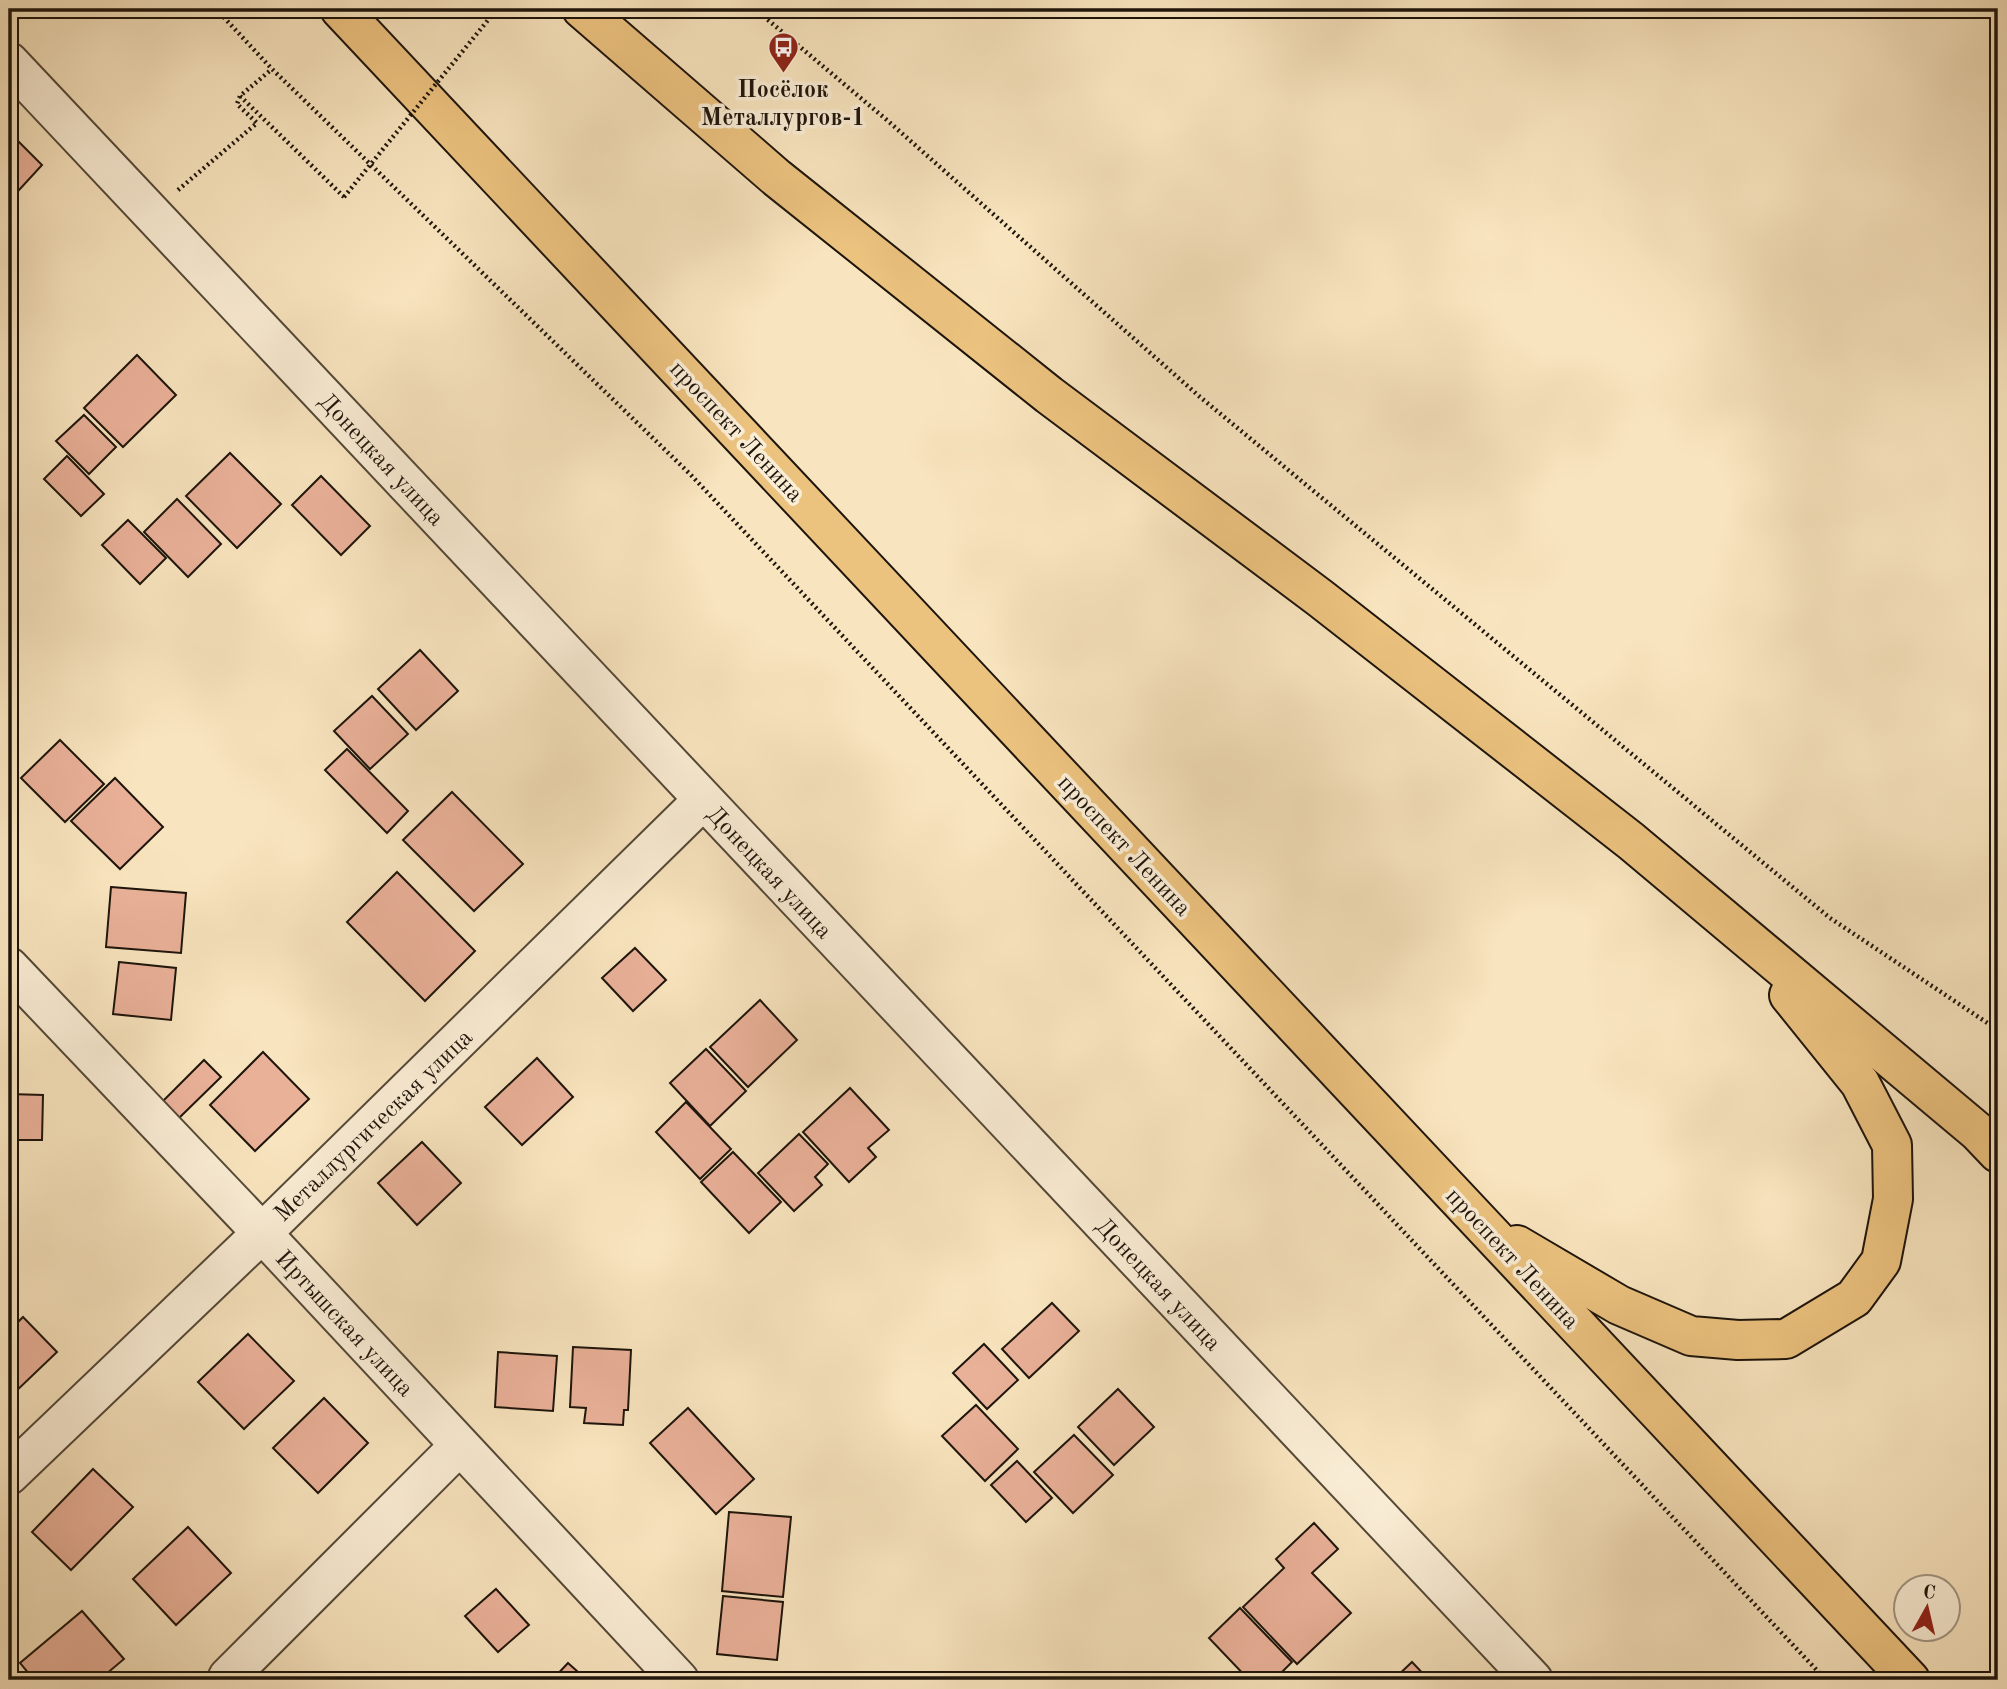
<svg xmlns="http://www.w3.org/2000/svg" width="2007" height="1689" font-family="'Old Standard TT',serif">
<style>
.building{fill:#eab199;stroke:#1d140b;stroke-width:2}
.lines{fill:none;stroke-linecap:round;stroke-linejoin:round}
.minor-casing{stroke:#544838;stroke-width:42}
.primary-casing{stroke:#1d140b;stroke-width:42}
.path{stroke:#1d140b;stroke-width:4.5;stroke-dasharray:2 3.5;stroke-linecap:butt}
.minor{stroke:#faedd5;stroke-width:38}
.primary{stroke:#ecc27f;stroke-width:38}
.path-bridge{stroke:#1d140b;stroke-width:4.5;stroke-dasharray:2 3.5;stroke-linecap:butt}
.labels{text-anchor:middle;stroke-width:7;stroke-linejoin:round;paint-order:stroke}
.poi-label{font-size:24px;font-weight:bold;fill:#1d140b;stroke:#faedd5}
.street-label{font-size:24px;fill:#1d140b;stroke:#faedd5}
</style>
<rect width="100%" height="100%" fill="#f8e4be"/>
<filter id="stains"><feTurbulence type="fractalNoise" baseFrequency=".00286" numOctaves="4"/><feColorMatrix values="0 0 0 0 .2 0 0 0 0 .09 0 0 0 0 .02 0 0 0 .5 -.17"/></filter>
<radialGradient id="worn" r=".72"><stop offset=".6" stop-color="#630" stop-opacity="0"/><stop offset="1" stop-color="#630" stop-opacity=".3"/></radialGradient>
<g class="building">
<path d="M 19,142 L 42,165 L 9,201 L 9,151 Z"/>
<path d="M 137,355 L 176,395 L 123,447 L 84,408 Z"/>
<path d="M 84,415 L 116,447 L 89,474 L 56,441 Z"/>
<path d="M 230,453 L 281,504 L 237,548 L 186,496 Z"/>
<path d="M 67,456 L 104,494 L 81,516 L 44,479 Z"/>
<path d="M 321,476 L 370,526 L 341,555 L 292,505 Z"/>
<path d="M 177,499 L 221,544 L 188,577 L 144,532 Z"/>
<path d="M 128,520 L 166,558 L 140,584 L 102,545 Z"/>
<path d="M 420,650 L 458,691 L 416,730 L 378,689 Z"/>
<path d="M 372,696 L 408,734 L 370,769 L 334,731 Z"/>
<path d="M 9,725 L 12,725 L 10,781 L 9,781 Z"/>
<path d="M 60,740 L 104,784 L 65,822 L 21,778 Z"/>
<path d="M 347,749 L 408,811 L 387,833 L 325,770 Z"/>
<path d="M 115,778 L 163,827 L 120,869 L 71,821 Z"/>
<path d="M 452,792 L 523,864 L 474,911 L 403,840 Z"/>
<path d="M 397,872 L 475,951 L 425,1001 L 347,922 Z"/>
<path d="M 111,887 L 186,893 L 181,953 L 106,947 Z"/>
<path d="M 635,948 L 666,980 L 633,1011 L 602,978 Z"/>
<path d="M 119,962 L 176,968 L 171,1020 L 113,1014 Z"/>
<path d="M 760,1000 L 797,1040 L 748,1087 L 710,1047 Z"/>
<path d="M 706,1049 L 746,1091 L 710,1126 L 670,1083 Z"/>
<path d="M 263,1052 L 309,1099 L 255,1151 L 210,1105 Z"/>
<path d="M 537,1058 L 573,1097 L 522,1145 L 485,1107 Z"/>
<path d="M 204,1060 L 221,1077 L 178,1119 L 162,1102 Z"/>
<path d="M 850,1088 L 889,1130 L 868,1148 L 876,1157 L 849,1182 L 803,1132 Z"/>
<path d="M 9,1094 L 43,1095 L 42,1140 L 9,1140 Z"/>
<path d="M 686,1102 L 731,1149 L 700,1179 L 656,1132 Z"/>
<path d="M 799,1134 L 828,1164 L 815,1177 L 822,1185 L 794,1211 L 758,1173 Z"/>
<path d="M 422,1142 L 461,1183 L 417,1225 L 378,1183 Z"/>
<path d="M 733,1152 L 781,1202 L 749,1233 L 701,1182 Z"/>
<path d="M 1052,1303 L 1079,1331 L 1029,1378 L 1002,1349 Z"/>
<path d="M 23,1317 L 57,1352 L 11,1396 L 9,1393 L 9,1331 Z"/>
<path d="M 248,1334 L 294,1381 L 244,1429 L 198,1382 Z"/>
<path d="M 984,1344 L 1018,1380 L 987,1409 L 953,1373 Z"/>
<path d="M 573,1347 L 631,1350 L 628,1410 L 624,1410 L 623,1425 L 584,1423 L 586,1408 L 570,1407 Z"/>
<path d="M 498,1352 L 557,1356 L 553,1411 L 495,1407 Z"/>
<path d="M 1118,1389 L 1154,1427 L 1114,1465 L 1078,1427 Z"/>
<path d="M 324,1398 L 368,1443 L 318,1493 L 273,1448 Z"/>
<path d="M 976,1405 L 1018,1449 L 985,1481 L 942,1436 Z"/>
<path d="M 688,1408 L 754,1479 L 716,1514 L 650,1443 Z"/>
<path d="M 1074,1435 L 1113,1475 L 1073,1513 L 1034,1472 Z"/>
<path d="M 1017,1461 L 1052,1498 L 1026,1522 L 991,1485 Z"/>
<path d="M 93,1469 L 133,1507 L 71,1570 L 32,1532 Z"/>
<path d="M 729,1512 L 791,1517 L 783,1597 L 722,1591 Z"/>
<path d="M 1314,1523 L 1338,1549 L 1312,1573 L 1351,1613 L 1297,1664 L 1243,1607 L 1284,1568 L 1276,1559 Z"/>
<path d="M 188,1527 L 231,1573 L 176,1625 L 133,1579 Z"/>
<path d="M 496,1589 L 529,1625 L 498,1652 L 465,1616 Z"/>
<path d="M 723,1596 L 783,1602 L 777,1660 L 717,1654 Z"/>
<path d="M 1240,1608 L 1292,1662 L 1274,1680 L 1249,1680 L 1209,1638 Z"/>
<path d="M 82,1611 L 124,1659 L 99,1680 L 34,1680 L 20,1663 Z"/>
<path d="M 1412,1662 L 1429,1680 L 1393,1680 Z"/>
<path d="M 568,1663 L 587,1680 L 552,1680 Z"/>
</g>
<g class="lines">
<defs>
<g id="minor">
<path d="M 9,62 L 1533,1680"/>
<path d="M 9,967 L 262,1233 L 679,1680"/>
<path d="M 9,1475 L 262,1233 L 703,800"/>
<path d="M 231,1680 L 228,1677 L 459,1446"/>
</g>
<g id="primary">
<path d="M 340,9 L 1910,1680"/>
<path d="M 582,9 L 777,178 L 1049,395 L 1320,598 L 1631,841 L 1978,1132 L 1998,1153"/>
<path d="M 1517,1245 L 1619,1305 L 1691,1336 L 1738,1340 L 1786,1339 L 1854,1298 L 1881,1261 L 1893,1199 L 1892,1145 L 1860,1083 L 1789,995"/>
</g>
</defs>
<use href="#minor" class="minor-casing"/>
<use href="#primary" class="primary-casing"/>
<g class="path">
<path d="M 216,9 L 272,69 L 690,474 L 1826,1680"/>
<path d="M 755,9 L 888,121 L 1200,397 L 1830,918 L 1998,1030"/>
<path d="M 240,96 L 344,197"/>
<path d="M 178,190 L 257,123 L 237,104 L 240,96 L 272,69"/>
</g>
<use href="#minor" class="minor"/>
<use href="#primary" class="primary"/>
<path class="path-bridge" d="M 344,197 L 497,9"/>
</g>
<defs>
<symbol id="bus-pin" viewBox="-11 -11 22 30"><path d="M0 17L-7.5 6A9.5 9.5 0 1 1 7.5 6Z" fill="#8f2418" stroke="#faedd5"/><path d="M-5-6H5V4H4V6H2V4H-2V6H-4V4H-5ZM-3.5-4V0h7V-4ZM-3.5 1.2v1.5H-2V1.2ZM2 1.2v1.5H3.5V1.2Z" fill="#fff"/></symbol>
</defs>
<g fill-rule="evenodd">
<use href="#bus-pin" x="766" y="30" width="35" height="47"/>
</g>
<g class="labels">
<g class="poi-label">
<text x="783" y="97">Посёлок<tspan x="783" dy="28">Металлургов-1</tspan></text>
</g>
<g class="street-label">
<text transform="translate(737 431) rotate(47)" y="8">проспект Ленина</text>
<text transform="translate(382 459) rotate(47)" y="8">Донецкая улица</text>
<text transform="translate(1125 845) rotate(47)" y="8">проспект Ленина</text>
<text transform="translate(770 872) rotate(47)" y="8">Донецкая улица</text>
<text transform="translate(373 1125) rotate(-44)" y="8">Металлургическая улица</text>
<text transform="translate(1513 1258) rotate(47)" y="8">проспект Ленина</text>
<text transform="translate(1159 1284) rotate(47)" y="8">Донецкая улица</text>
<text transform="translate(345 1323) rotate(47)" y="8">Иртышская улица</text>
</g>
</g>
<rect width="2007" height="1689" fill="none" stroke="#f8e4be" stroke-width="35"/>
<rect x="10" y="10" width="1986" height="1668" fill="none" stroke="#1d140b" stroke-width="3.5"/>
<rect x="18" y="18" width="1972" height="1654" fill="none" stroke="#1d140b" stroke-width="2"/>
<g transform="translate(1927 1608) rotate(8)"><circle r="33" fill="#faedd5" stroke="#a29684" stroke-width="2"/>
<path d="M0-5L12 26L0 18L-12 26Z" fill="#8f2418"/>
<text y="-10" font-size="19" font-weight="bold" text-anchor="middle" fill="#1d140b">С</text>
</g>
<rect width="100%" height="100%" filter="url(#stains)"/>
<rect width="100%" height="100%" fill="url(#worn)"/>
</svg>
